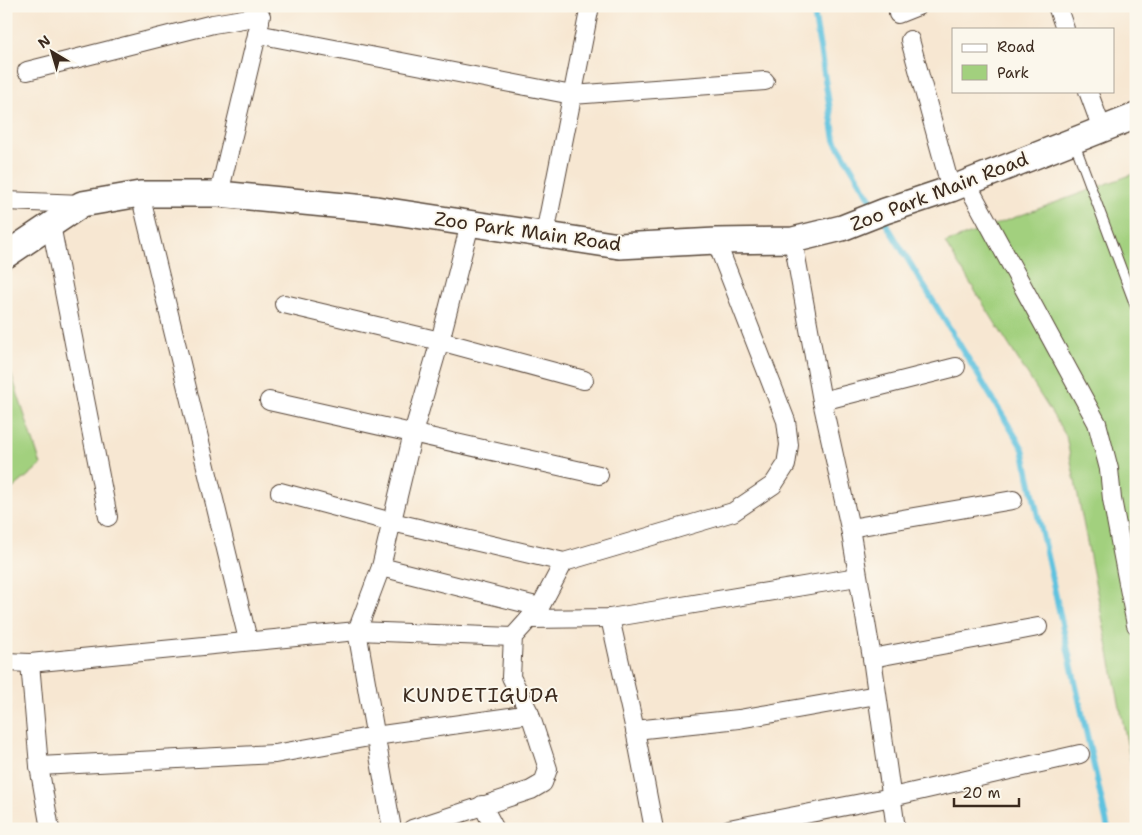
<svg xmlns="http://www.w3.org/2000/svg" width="1142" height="835" font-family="'Shantell Sans',sans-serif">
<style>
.green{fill:#a2d07e;stroke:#6e7d4e}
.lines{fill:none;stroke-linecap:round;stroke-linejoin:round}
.stream{stroke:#61c3df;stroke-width:6}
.service-casing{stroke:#574639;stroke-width:11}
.minor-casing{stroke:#574639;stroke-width:20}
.secondary-casing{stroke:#574639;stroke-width:28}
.service{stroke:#fff;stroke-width:9}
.minor{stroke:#fff;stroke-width:18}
.secondary{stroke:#fff;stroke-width:25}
.labels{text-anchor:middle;stroke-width:4;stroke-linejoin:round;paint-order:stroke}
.street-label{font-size:19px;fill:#3b2a1e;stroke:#fbf7ec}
.neighbourhood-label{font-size:20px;letter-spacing:1px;fill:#3b2a1e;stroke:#fbf7ec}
</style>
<rect width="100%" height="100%" fill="#fbf7ec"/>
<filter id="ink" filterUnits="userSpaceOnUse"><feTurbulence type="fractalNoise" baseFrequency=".02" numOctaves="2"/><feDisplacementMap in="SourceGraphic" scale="10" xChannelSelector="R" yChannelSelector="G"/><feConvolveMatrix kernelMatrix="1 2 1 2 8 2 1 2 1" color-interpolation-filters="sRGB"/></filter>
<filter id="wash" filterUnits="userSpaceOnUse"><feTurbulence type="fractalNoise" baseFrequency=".0096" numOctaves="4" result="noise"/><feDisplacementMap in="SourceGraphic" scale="20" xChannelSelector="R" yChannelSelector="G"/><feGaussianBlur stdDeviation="1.12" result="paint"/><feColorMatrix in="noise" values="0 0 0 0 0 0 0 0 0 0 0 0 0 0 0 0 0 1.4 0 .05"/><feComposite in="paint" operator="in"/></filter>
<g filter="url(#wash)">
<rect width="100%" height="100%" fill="#f7e7d2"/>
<g class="green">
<path d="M 1136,173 L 1136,788 L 1066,436 L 945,243 Z"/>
<path d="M 6,358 L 41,465 L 6,494 Z"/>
</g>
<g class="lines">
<g class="stream">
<path d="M 813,6 L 835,140 L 876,208"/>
<path d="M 882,217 L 1023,449 L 1108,829"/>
</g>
</g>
</g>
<g filter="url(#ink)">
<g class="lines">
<defs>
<path id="service" d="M 1074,142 L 1136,308"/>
<g id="minor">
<path d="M 1057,6 L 1065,29"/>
<path d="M 898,14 L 918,6"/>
<path d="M 257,34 L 572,95 L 765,81"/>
<path d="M 910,40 L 951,189"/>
<path d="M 27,71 L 213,24 L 261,16"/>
<path d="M 1088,91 L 1102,129"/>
<path d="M 966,182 L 1097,423 L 1109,469 L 1112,499 L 1136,625"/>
<path d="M 140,194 L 248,640"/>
<path d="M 219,194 L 260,22"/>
<path d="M 6,201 L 82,204"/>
<path d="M 51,225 L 108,517"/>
<path d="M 545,234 L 590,6"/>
<path d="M 793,240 L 822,401 L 850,528 L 872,658 L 896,829"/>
<path d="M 284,304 L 440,341 L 584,380"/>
<path d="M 269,401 L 599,475"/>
<path d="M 822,401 L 956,367"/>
<path d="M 280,492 L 392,522 L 564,562 L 733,512 L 773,485 L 786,465 L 789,445 L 786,421 L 716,241"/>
<path d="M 850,528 L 1013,500"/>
<path d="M 381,567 L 540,607"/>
<path d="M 610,618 L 635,730 L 654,829"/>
<path d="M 529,619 L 610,618 L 857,577"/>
<path d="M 872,658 L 1038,627"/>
<path d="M 6,662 L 30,663 L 357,631 L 513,637"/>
<path d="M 30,663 L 39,766 L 275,754 L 375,736 L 530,714"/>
<path d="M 635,730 L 739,719 L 877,695"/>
<path d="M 39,766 L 50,829"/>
<path d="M 482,805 L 495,829"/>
<path d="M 392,829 L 357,631 L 381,567 L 413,433 L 440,341 L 470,224"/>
<path d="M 412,829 L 531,790 L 543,783 L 548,769 L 530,714 L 511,677 L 513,637 L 540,607 L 564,562"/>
<path d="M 729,829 L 892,797 L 1080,754"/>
</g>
<path id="secondary" d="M 6,255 L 82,204 L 140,194 L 219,194 L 376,209 L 619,246 L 716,241 L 793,240 L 842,228 L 885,211 L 951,189 L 1136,116"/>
</defs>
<use href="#service" class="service-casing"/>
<use href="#minor" class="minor-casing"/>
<use href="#secondary" class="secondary-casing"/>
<use href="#service" class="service"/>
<use href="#minor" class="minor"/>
<use href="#secondary" class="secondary"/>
</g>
</g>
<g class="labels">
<g class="street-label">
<text transform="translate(939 191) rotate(-21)" y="7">Zoo Park Main Road</text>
<text transform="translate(528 231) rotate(8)" y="7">Zoo Park Main Road</text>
</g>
<g class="neighbourhood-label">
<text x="481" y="702">KUNDETIGUDA</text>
</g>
</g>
<rect width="1142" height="835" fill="none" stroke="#fbf7ec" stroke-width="25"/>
<rect x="952" y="28" width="162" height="65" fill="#fbf7ec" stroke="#aea59a"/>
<rect x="962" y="44" width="25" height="8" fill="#ffffff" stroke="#aea59a"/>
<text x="997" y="52" font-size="15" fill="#3b2a1e">Road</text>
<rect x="962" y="65" width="25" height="15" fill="#a2d07e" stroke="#aea59a"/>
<text x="997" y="78" font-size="15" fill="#3b2a1e">Park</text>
<g transform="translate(52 52) rotate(322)" stroke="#fbf7ec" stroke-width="4" paint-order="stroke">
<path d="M0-4L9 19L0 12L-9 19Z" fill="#3b2a1e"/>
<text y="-8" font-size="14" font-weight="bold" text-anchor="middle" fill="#3b2a1e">N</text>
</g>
<path d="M954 798v8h65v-8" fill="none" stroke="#3b2a1e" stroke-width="2.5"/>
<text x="962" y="798" font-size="15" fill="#3b2a1e" stroke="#fbf7ec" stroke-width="4" paint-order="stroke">20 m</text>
</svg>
